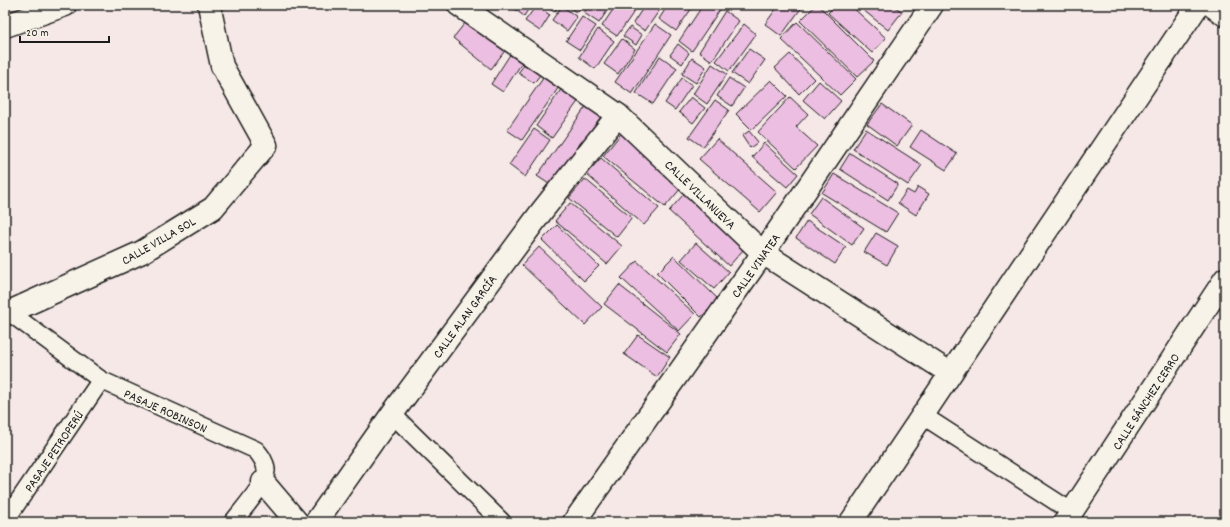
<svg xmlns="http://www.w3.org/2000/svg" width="1230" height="527" font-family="Dekko,sans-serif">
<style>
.building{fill:#ecbee1;stroke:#1c1c1c}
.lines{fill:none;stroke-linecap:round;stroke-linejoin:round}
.service-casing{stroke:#1c1c1c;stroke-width:20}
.minor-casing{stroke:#1c1c1c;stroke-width:25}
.service{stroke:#f7f3e8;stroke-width:17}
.minor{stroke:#f7f3e8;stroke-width:22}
.labels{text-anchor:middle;stroke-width:4;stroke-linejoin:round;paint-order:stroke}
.street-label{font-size:13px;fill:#1c1c1c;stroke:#f7f3e8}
</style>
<rect width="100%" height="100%" fill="#f5e8e7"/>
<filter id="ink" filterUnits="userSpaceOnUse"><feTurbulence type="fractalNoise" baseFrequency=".025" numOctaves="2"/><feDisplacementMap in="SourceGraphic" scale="8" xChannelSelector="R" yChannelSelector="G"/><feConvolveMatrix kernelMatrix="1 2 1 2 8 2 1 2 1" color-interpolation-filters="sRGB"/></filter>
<g filter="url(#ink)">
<g class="building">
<path d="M 509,5 L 531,5 L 524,16 Z"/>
<path d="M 545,5 L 559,5 L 554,12 Z"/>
<path d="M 567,5 L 583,5 L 577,13 Z"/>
<path d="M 589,5 L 611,5 L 599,23 L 584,13 Z"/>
<path d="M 616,5 L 630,5 L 636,9 L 617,36 L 602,26 Z"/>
<path d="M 645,5 L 663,5 L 645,31 L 633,23 Z"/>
<path d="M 668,5 L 694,5 L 676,31 L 659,19 Z"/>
<path d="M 703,5 L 723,5 L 692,51 L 679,41 Z"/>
<path d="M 779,5 L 799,5 L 802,7 L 781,36 L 765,24 Z"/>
<path d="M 816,5 L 818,5 L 874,61 L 857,77 L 800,21 Z"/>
<path d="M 835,5 L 850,5 L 886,38 L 872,53 L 828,13 Z"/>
<path d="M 857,5 L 893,5 L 902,12 L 888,30 Z"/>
<path d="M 536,6 L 550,15 L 540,31 L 525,21 Z"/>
<path d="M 562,6 L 577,17 L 567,31 L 552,20 Z"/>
<path d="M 725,11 L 739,21 L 712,61 L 699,52 Z"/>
<path d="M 582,17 L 596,26 L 580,50 L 566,41 Z"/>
<path d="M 469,18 L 507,48 L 491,69 L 453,38 Z"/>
<path d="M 797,22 L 856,79 L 840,95 L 781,39 Z"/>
<path d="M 655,24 L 671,35 L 632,94 L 615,82 Z"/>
<path d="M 744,24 L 756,34 L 729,71 L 716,61 Z"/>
<path d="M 630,27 L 642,35 L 636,45 L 623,36 Z"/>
<path d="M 598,29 L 614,41 L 595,69 L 579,57 Z"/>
<path d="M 622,39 L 635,49 L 618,74 L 604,64 Z"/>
<path d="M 678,44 L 689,53 L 682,64 L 670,55 Z"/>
<path d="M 749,49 L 765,60 L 748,84 L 732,73 Z"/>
<path d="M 513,50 L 525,58 L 503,92 L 491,84 Z"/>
<path d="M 790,54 L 814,79 L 799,94 L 775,68 Z"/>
<path d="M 660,56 L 677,68 L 653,104 L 636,93 Z"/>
<path d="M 692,58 L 706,67 L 696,83 L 682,74 Z"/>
<path d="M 527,61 L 542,72 L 534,83 L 518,73 Z"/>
<path d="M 712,64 L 727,74 L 707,104 L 693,94 Z"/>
<path d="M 546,74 L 561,84 L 522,140 L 507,130 Z"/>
<path d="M 682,78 L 692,85 L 675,110 L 665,103 Z"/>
<path d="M 729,78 L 744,88 L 732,106 L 717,96 Z"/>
<path d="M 771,80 L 787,96 L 752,130 L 736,114 Z"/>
<path d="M 819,81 L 841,101 L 825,119 L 803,100 Z"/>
<path d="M 562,88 L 579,100 L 552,138 L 536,126 Z"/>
<path d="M 691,97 L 705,108 L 693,123 L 679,112 Z"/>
<path d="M 790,97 L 808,114 L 796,127 L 817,146 L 796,168 L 758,132 Z"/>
<path d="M 715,100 L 729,110 L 703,147 L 689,137 Z"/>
<path d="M 882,104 L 912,125 L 897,146 L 867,124 Z"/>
<path d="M 587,105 L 602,115 L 552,186 L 537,176 Z"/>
<path d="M 534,129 L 550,140 L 525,177 L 509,165 Z"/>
<path d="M 866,129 L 922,165 L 908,185 L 853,149 Z"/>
<path d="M 624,130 L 687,181 L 665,207 L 603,156 Z"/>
<path d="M 921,130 L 957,154 L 946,170 L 910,147 Z"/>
<path d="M 749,131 L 758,142 L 750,148 L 742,136 Z"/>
<path d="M 717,139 L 777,192 L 760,212 L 699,159 Z"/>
<path d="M 764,143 L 798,174 L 787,187 L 752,157 Z"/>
<path d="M 850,153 L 898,184 L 888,200 L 840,169 Z"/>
<path d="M 601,158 L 659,208 L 644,225 L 586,174 Z"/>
<path d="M 834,174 L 898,213 L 886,232 L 822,193 Z"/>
<path d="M 585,179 L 632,218 L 617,237 L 569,198 Z"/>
<path d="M 690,187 L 750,242 L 729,266 L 669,211 Z"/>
<path d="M 918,187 L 929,194 L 916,215 L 898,203 L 907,190 L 914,194 Z"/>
<path d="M 821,197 L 864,228 L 852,245 L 809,214 Z"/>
<path d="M 570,203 L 622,246 L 607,264 L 555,221 Z"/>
<path d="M 807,221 L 846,247 L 835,264 L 796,238 Z"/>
<path d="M 557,225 L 599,266 L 584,281 L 542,240 Z"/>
<path d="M 876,233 L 898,246 L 887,265 L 864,252 Z"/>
<path d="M 696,243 L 729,272 L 714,289 L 681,260 Z"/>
<path d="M 539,247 L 602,307 L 585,325 L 522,265 Z"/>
<path d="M 674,256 L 719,300 L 701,317 L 657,273 Z"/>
<path d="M 637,261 L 695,314 L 679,331 L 621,278 Z"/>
<path d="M 619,285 L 681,334 L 667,352 L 604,304 Z"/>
<path d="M 638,335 L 670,357 L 657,377 L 624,354 Z"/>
</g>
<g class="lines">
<defs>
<g id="service">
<path d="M 1207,5 L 1225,18"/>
<path d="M 9,312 L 101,380 L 256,450 C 261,456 265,461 266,469 C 268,482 241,511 233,522"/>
<path d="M 392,414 L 502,522"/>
<path d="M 922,415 L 1072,512"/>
<path d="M 5,521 L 101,380"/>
</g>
<g id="minor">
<path d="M 459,5 L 618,115 L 763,253 L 950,373"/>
<path d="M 5,26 L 65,5"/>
<path d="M 5,314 L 142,252 L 213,208 L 266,145 L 222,66 L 209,5"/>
<path d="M 263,482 L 297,522"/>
<path d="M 316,522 L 392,414 L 542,211 L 618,115"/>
<path d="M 574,522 L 763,253 L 932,5"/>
<path d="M 851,522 L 1198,5"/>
<path d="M 1065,522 L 1225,279"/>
</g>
</defs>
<use href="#service" class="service-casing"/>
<use href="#minor" class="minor-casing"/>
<use href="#service" class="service"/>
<use href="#minor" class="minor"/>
</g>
</g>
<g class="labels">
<g class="street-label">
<text transform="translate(701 194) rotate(44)" y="5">CALLE VILLANUEVA</text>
<text transform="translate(158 240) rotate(-30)" y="5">CALLE VILLA SOL</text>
<text transform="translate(755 265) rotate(-55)" y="5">CALLE VINATEA</text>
<text transform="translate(464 316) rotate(-54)" y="5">CALLE ALAN GARCÍA</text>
<text transform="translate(1145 401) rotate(-57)" y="5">CALLE SÁNCHEZ CERRO</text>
<text transform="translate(166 410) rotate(24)" y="5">PASAJE ROBINSON</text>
<text transform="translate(53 451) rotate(-56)" y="5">PASAJE PETROPERÚ</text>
</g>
</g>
<rect width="1230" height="527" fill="none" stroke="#f7f3e8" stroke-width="20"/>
<rect x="10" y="10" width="1210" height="507" fill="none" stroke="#1c1c1c" stroke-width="1.5" filter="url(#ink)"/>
<path d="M20 36v6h89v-6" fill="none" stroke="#1c1c1c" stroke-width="2"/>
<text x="26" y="36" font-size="12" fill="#1c1c1c" stroke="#f7f3e8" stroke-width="3" paint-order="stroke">20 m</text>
</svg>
